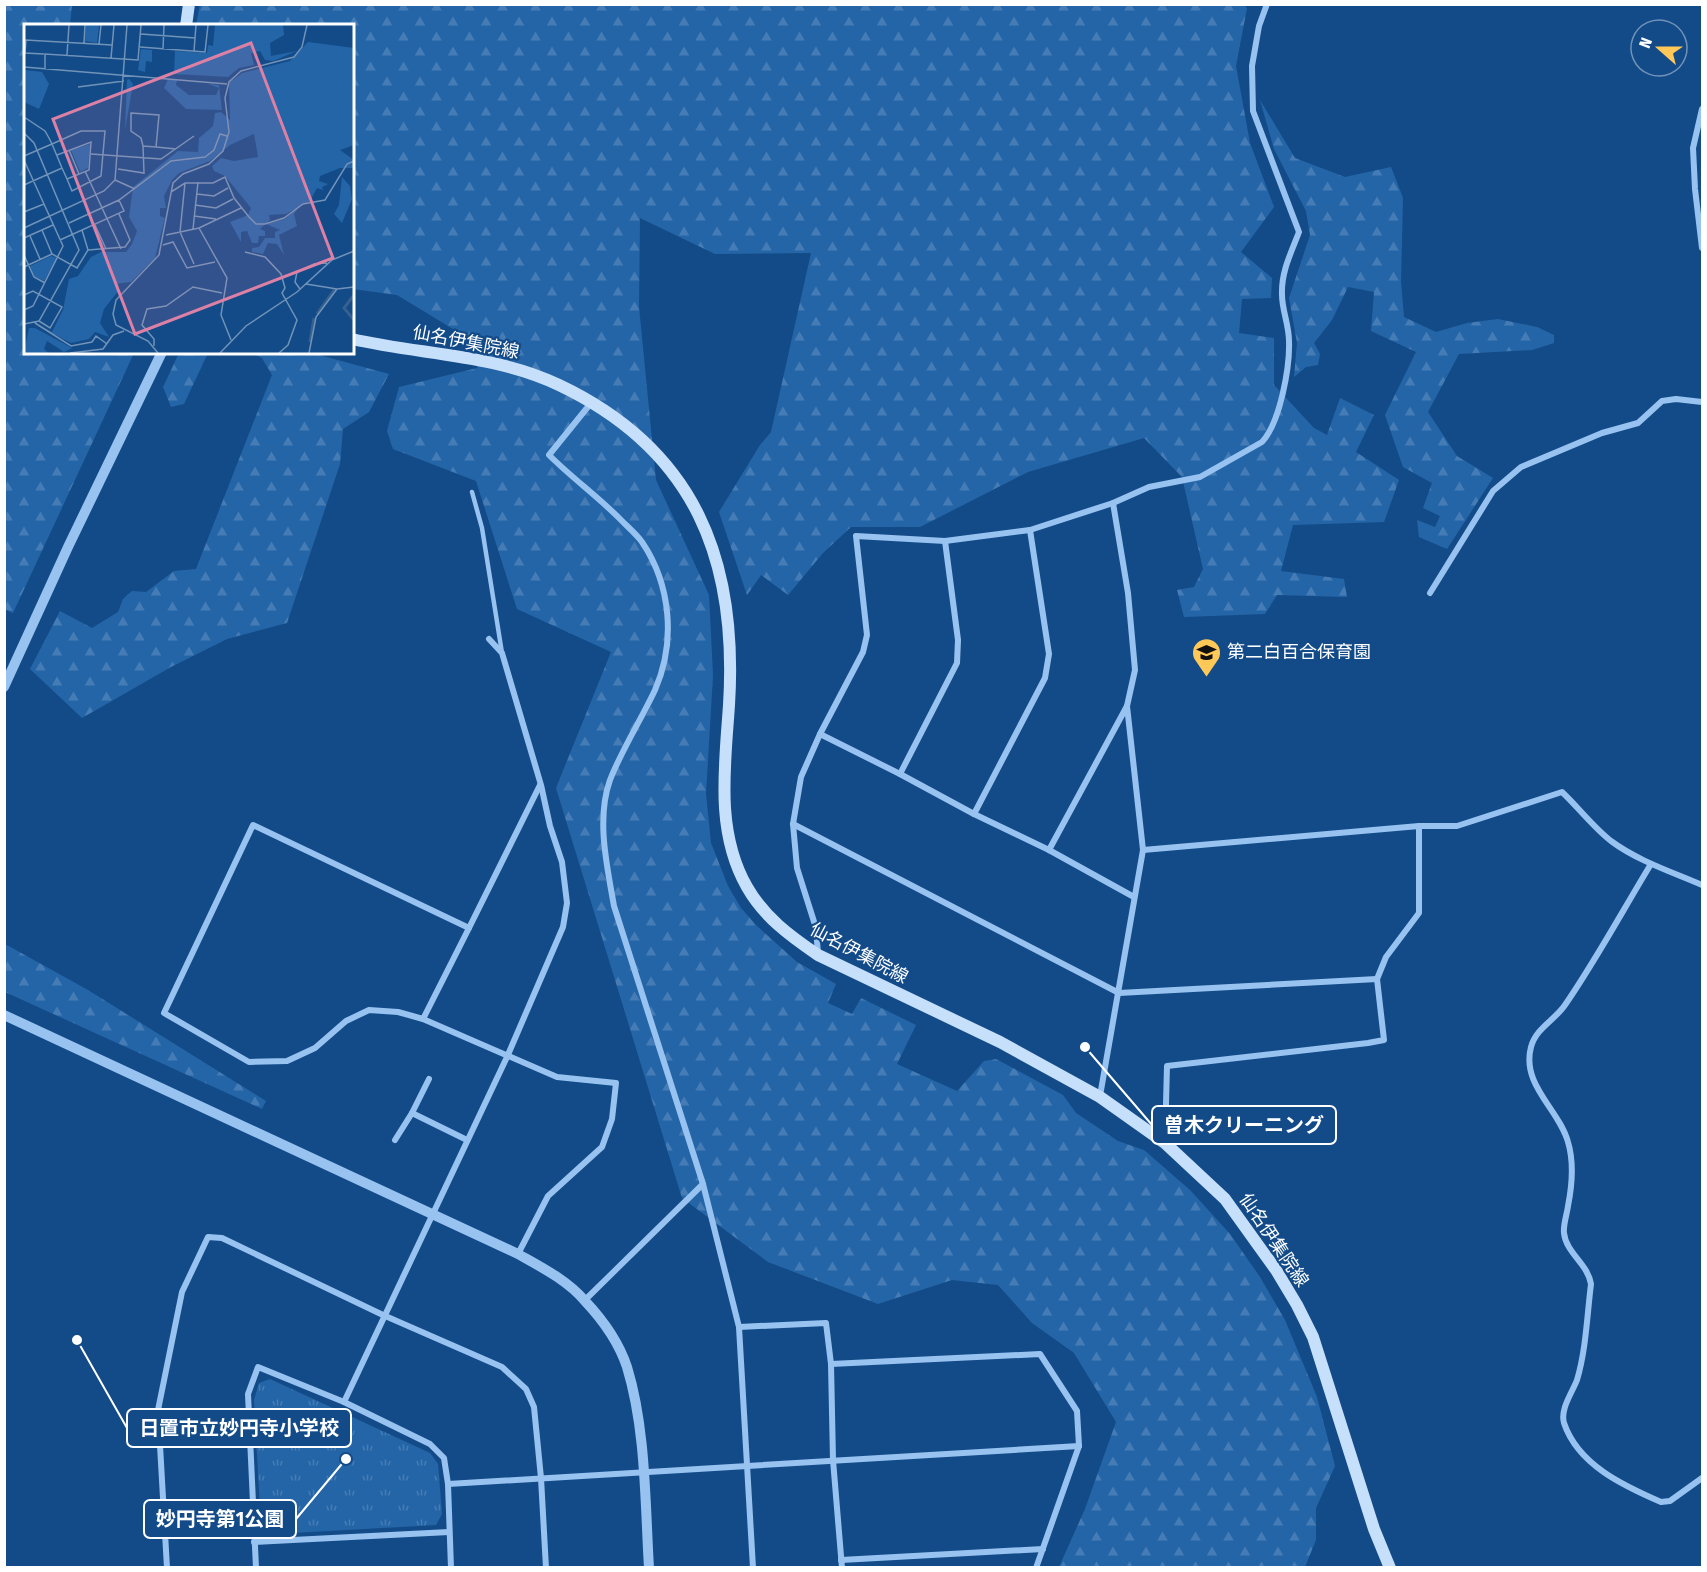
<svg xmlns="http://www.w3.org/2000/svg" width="1707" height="1572" font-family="'Fira Sans Condensed','Noto Sans JP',sans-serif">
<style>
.forest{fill:url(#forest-firs)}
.park{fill:url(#park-tufts)}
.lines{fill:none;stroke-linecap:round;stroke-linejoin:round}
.service{stroke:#98c3f0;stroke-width:4.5}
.minor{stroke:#98c3f0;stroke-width:6}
.tertiary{stroke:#98c3f0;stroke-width:10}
.secondary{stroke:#c6dffb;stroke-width:12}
.labels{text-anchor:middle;stroke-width:4.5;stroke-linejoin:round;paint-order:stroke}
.street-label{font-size:18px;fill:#fff;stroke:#134b89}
.poi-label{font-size:18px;fill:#fff;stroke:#134b89;text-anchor:start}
.inset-river{fill:none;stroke:#36608e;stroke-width:3}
.inset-road{fill:none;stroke:#7193b8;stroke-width:1.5}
.view{fill:#dd80a5;fill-opacity:0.15;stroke:#dd80a5;stroke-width:3}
.inset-edge{fill:none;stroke:#fff;stroke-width:3}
.leader{fill:none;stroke:#fff;stroke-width:2}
.callout-dot{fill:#fff;stroke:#134b89;stroke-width:2}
.callout{fill:#134b89;stroke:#fff;stroke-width:2}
.callout-label{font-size:20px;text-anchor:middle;font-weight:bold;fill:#fff}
</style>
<defs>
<pattern id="forest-firs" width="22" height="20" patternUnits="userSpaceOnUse" patternTransform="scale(1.5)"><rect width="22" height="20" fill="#2465a8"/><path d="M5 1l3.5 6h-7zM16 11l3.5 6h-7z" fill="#457cb5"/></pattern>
<pattern id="park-tufts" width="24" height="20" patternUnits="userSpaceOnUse" patternTransform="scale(1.5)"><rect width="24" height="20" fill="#2465a8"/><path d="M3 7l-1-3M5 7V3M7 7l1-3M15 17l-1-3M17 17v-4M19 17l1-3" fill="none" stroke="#457cb5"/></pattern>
</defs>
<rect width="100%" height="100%" fill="#134b89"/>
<g class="forest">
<path d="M 5,4 L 72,5 L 70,25 L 26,26 L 26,352 L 134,353 L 13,613 L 4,609 Z"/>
<path d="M 200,4 L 1243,4 L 1247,8 L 1236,66 L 1250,143 L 1274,207 L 1241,252 L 1272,278 L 1271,298 L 1242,299 L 1239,333 L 1274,338 L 1274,385 L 1314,428 L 1327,435 L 1340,398 L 1374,415 L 1356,452 L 1399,480 L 1384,522 L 1293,525 L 1281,571 L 1344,579 L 1347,597 L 1277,595 L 1265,614 L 1184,617 L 1177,590 L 1194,587 L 1203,569 L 1182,477 L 1144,438 L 1028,472 L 920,527 L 851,527 L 823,553 L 788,595 L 761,575 L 747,595 L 719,512 L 760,445 L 771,432 L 811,253 L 715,254 L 640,218 L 639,307 L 656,480 L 709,595 L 713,675 L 706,794 L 711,843 L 728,886 L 741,908 L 756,925 L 797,962 L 836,984 L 828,1003 L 852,1014 L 861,998 L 916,1025 L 897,1064 L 957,1091 L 984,1061 L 996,1059 L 1063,1095 L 1076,1113 L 1118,1141 L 1144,1150 L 1190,1190 L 1230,1234 L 1260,1277 L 1285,1320 L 1317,1397 L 1335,1466 L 1316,1508 L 1316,1540 L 1305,1567 L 1059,1567 L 1085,1509 L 1116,1422 L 1074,1353 L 1032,1323 L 998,1285 L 952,1280 L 878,1304 L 768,1262 L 682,1198 L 556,788 L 611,652 L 517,609 L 476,481 L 393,449 L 387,431 L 399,387 L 477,368 L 481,346 L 397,295 L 353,289 L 352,26 L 196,26 Z"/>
<path d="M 1260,100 L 1295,158 L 1345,177 L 1391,167 L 1403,198 L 1401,282 L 1404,317 L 1436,332 L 1467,323 L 1498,319 L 1537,327 L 1554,335 L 1554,343 L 1532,350 L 1459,354 L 1428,412 L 1457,456 L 1493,478 L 1447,549 L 1419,537 L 1417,520 L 1435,527 L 1440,516 L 1423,508 L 1432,483 L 1403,467 L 1385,415 L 1416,352 L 1371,331 L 1374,292 L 1348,287 L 1332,320 L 1314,343 L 1320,354 L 1318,365 L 1306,367 L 1294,377 L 1297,343 L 1289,298 L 1310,235 L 1306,211 L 1274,149 Z"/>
<path d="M 179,353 L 208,353 L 184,404 L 171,407 L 163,387 Z"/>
<path d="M 252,353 L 312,353 L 389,374 L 369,412 L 343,429 L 340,464 L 287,623 L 227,639 L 171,667 L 82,718 L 30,669 L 60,611 L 92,628 L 118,612 L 123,599 L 132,591 L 146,592 L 174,571 L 196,569 L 272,375 L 262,358 Z"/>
<path d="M 5,944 L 88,990 L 266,1101 L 262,1109 L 5,992 Z"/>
</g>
<path class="park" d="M 270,1379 L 430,1453 L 438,1464 L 442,1514 L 436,1525 L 274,1534 L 261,1526 L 254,1400 L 259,1383 Z"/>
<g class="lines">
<path class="service" d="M 472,492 L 482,528 L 502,653"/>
<g class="minor">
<path d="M 1702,109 L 1693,148 L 1695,189 L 1702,248"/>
<path d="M 591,403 L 549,455 C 573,479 600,498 623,522 C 629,528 637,535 642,542 C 671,585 676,642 655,690 C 641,720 622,749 610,780 C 596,819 607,866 614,906 L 703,1184 L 739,1327 L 753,1568"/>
<path d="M 1430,593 L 1493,491 L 1521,467 L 1602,433 L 1638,423 L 1662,401 L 1676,399 L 1702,402"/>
<path d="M 820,734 L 900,774 L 974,814 L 1049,850 L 1134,897"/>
<path d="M 900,774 L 957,663 L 958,640 L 945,541"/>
<path d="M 974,814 L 1045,678 L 1049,654 L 1030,530"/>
<path d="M 793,824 L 1119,993 L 1377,979"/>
<path d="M 253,825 L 469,928 L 423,1019 L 398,1012 L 369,1010 L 346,1021 L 315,1048 L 287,1061 L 249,1062 L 164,1013 Z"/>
<path d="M 1049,850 L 1127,706"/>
<path d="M 1143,850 L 1419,826 L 1457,826 L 1562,792 C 1578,807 1593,827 1611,841 C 1638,861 1672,872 1702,885"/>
<path d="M 1651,864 C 1623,910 1596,960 1565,1005 C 1555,1020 1536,1028 1531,1047 C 1521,1085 1559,1109 1568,1142 C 1574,1162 1572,1186 1568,1206 C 1567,1214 1563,1225 1564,1233 C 1566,1253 1588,1264 1591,1284 C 1587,1316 1586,1350 1577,1380 C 1572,1393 1560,1409 1564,1423 C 1578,1465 1624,1486 1661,1502 L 1670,1501 L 1702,1478"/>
<path d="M 469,928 L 540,785"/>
<path d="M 818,954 L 816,928 L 797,868 L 793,824 L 801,777 L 820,734 L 863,652 L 867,635 L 856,536 L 945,541 L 1030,530 L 1113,503 L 1149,487 L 1200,477 L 1262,442 C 1280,423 1290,367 1289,341 C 1289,325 1282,310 1282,295 C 1281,272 1291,253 1299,232 L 1253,111 L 1252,66 L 1259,26 L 1267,4"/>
<path d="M 423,1019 L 557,1077 L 616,1083 L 612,1119 L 602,1147 L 548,1196 L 518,1254"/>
<path d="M 429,1079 L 412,1113 L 467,1140"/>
<path d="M 1100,1096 L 1143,850 L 1127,706 L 1135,670 L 1128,593 L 1113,503"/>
<path d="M 395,1140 L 412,1113"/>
<path d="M 1165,1142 L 1167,1066 L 1368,1043 L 1384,1040 L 1377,979 L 1386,957 L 1419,913 L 1419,826"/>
<path d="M 585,1300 L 703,1184"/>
<path d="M 739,1327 L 826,1323 L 831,1364 L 833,1460 L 842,1568"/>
<path d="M 831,1364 L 1040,1354 L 1077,1411 L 1079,1446 L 1036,1568"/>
<path d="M 344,1402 L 507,1057 L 563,927 L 567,903 L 562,862 L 550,826 L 541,785 L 502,653 L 489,639"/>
<path d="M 448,1484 L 1079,1446"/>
<path d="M 254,1542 L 449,1532"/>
<path d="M 841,1560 L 1043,1549"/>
<path d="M 167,1568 L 158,1410 L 182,1292 L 208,1237 L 222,1238 L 383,1315 L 502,1367 L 526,1389 L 534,1407 L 541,1478 L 546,1568"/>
<path d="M 256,1568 L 248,1394 L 258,1367 L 344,1402 L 430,1444 L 444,1458 L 448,1484 L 451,1568"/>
</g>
<g class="tertiary">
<path d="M 4,687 L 68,547 L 162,352"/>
<path d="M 4,1015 L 518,1254 C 541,1267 567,1280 585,1301 C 602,1319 619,1343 627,1367 C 646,1429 645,1502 649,1568"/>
</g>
<g class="secondary">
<path d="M 186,26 L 189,4"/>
<path d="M 352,339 C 422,355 494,354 559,385 C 696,450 738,561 729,705 C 725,766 715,831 747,887 C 764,917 790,936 818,955 L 1000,1042 L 1100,1097 L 1165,1143 L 1225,1199 L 1276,1270 L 1297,1305 L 1313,1337 L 1374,1529 L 1390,1568"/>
</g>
</g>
<defs>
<symbol id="school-pin" viewBox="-11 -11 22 30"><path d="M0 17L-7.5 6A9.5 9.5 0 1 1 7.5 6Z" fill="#ffc857" stroke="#134b89"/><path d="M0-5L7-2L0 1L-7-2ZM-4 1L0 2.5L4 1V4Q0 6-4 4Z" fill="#111"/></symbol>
</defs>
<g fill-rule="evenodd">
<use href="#school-pin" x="1190" y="636" width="33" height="45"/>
</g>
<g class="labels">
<g class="street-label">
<text transform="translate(466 342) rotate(11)" y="6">仙名伊集院線</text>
<text transform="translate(859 953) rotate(28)" y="6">仙名伊集院線</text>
<text transform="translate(1274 1240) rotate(56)" y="6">仙名伊集院線</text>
</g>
<g class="poi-label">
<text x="1227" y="658">第二白百合保育園</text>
</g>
</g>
<g transform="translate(24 24)">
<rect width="330" height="330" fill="#134b89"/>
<path d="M 191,1 L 259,1 L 260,11 L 246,19 L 247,32 L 273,27 L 249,37 L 241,36 L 236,27 L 227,29 L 230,41 L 215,44 L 204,53 L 150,50 L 151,27 L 183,29 L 184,21 L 189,22 ZM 284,18 L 330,24 L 330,121 L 316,126 L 330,136 L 330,144 L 316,144 L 296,152 L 295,157 L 304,160 L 298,163 L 299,166 L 293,164 L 286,177 L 262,190 L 245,191 L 246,196 L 236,205 L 241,207 L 241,212 L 235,212 L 234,219 L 228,219 L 223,207 L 217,208 L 217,218 L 206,198 L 224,191 L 227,184 L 201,152 L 190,147 L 188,142 L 197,134 L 210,137 L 234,133 L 230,110 L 206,121 L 186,137 L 155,149 L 148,156 L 140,172 L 142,184 L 136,184 L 136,192 L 141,194 L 131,234 L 107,258 L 91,260 L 95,266 L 80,285 L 76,299 L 85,313 L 71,308 L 65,315 L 47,319 L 16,303 L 13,300 L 28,308 L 39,286 L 45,255 L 54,252 L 67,233 L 77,228 L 102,228 L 108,220 L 113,207 L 105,193 L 109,163 L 154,127 L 174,128 L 175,114 L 189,102 L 191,89 L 197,88 L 206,96 L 205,59 L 218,49 L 266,37 ZM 117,25 L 128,26 L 128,38 L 122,37 L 121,48 L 114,46 ZM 105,55 L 109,60 L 101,106 L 103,56 ZM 144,55 L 153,56 L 152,61 L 165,71 L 192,71 L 195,64 L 184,60 L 195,61 L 198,86 L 162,85 L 140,64 ZM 318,153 L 326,162 L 328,175 L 318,199 L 310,190 L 315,181 ZM 275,183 L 270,190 L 273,202 L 255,211 L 260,231 L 253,220 L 244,219 L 239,230 L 228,228 L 228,224 L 235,223 L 241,214 L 251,214 L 251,208 L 256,206 L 242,200 L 261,195 ZM 5,304 L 11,304 L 48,324 L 40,328 L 23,317 L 20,325 L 24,329 L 0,329 Z" fill="#2465a8"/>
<path d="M 62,1 L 75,1 L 73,19 L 61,17 ZM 0,46 L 18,48 L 25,60 L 15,85 L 0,78 ZM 66,120 L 64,144 L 56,148 L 47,126 ZM 27,232 L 33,234 L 20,257 L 10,252 L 6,242 Z" fill="#2465a8"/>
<path class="inset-river" d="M 330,271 L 320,284 L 330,296M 293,290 L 311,265M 286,318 L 290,294"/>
<path class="inset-road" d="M 117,10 L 171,14M 60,19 L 61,1M 75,20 L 77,1M 116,23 L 181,28 L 184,1M 139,25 L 140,1M 170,27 L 172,1M 20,30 L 1,29 L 2,16 L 88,21M 43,31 L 45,1M 87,34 L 90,1M 0,43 L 203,60M 21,45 L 21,30 L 114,36 L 117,1M 54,63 L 100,57M 107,89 L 135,91 L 132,123 L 119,122 L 117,114 L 107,107 ZM 0,93 L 21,107 L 25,114 L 28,120 L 38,144 L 43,155 L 48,167 L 77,152 L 81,107 L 57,107 L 28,120 L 0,132M 0,109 L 10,119 L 55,226 L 15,297 L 0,300M 132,123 L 152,125M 45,126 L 55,150M 67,130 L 137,135 L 170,112M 33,131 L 67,118 L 65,146 L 43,155M 0,136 L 39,222 L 9,282 L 0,286M 94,145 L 120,149 L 119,122M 61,147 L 97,225M 91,156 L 111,165M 161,159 L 156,208 L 170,240M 0,161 L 38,144M 147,168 L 161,159 L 189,159 L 201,153 L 210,174 L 225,193 L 232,200 L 241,200 L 260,194 L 279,180 L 301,176 L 323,140 L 330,137M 173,170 L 190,172 L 204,164M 171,181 L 192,184 L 209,175M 0,188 L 20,180M 170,192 L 192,195M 45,199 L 95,176 L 147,137 L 181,133 L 190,126 L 196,110 L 203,112M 71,201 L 82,225M 0,204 L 80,167 L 91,156 L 103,1M 175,204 L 203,254 L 197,291 L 207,316M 169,205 L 174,158M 18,206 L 28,230 L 53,244 L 64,226 L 58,206M 142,211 L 175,204 L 217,184M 6,212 L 16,235M 0,214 L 29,201M 36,216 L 100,187 L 95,176M 139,221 L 149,218 L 163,244 L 191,238M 64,226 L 101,223 L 106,216 L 95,190M 221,228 L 241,233 L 257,250 L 261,264 L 258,269 L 273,296 L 264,321 L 255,329M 0,231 L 10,253 L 21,259M 0,243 L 28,230M 282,260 L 313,265 L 330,263M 276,265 L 271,258 L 273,248 L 290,240 L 303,239M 0,271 L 9,267 L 38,283 L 26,304 L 15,297M 11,299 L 47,322 L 68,318 L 72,312 L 83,320M 130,322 L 130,315 L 118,301 L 123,285 L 142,282 L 169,263 L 198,269M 46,329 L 79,325 L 89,311 L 100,307M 134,329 L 124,317 L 92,301 L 89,290 L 92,276 L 135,231 L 149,159 L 159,150 L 185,140 L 199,127 L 205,108 L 201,74 L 205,58 L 217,47 L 270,33 L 278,23 L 283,1M 196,329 L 222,302 L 273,268 L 308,236 L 330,227M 285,329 L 292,293 L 313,265"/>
<path class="view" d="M 227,19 L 309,234 L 111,310 L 29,95 Z"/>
<rect width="330" height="330" class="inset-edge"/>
</g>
<path class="leader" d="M1085 1047L1152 1125M77 1340L127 1428M346 1459L296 1519"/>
<g class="callout-dot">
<circle cx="1085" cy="1047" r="6"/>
<circle cx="77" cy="1340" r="6"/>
<circle cx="346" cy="1459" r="6"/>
</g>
<g class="callout">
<rect x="1152" y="1106" width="184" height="38" rx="6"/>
<rect x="127" y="1409" width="224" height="38" rx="6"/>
<rect x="144" y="1500" width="152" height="38" rx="6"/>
</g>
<g class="callout-label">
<text x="1244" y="1132">曽木クリーニング</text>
<text x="239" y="1435">日置市立妙円寺小学校</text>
<text x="220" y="1526">妙円寺第1公園</text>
</g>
<rect width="1707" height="1572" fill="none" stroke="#ffffff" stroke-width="12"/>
<g transform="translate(1659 48) rotate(291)"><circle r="28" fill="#134b89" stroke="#7193b8" stroke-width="1.5"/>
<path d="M0-4.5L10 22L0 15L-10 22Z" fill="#ffc857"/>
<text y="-9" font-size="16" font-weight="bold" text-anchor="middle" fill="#ffffff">N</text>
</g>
</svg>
